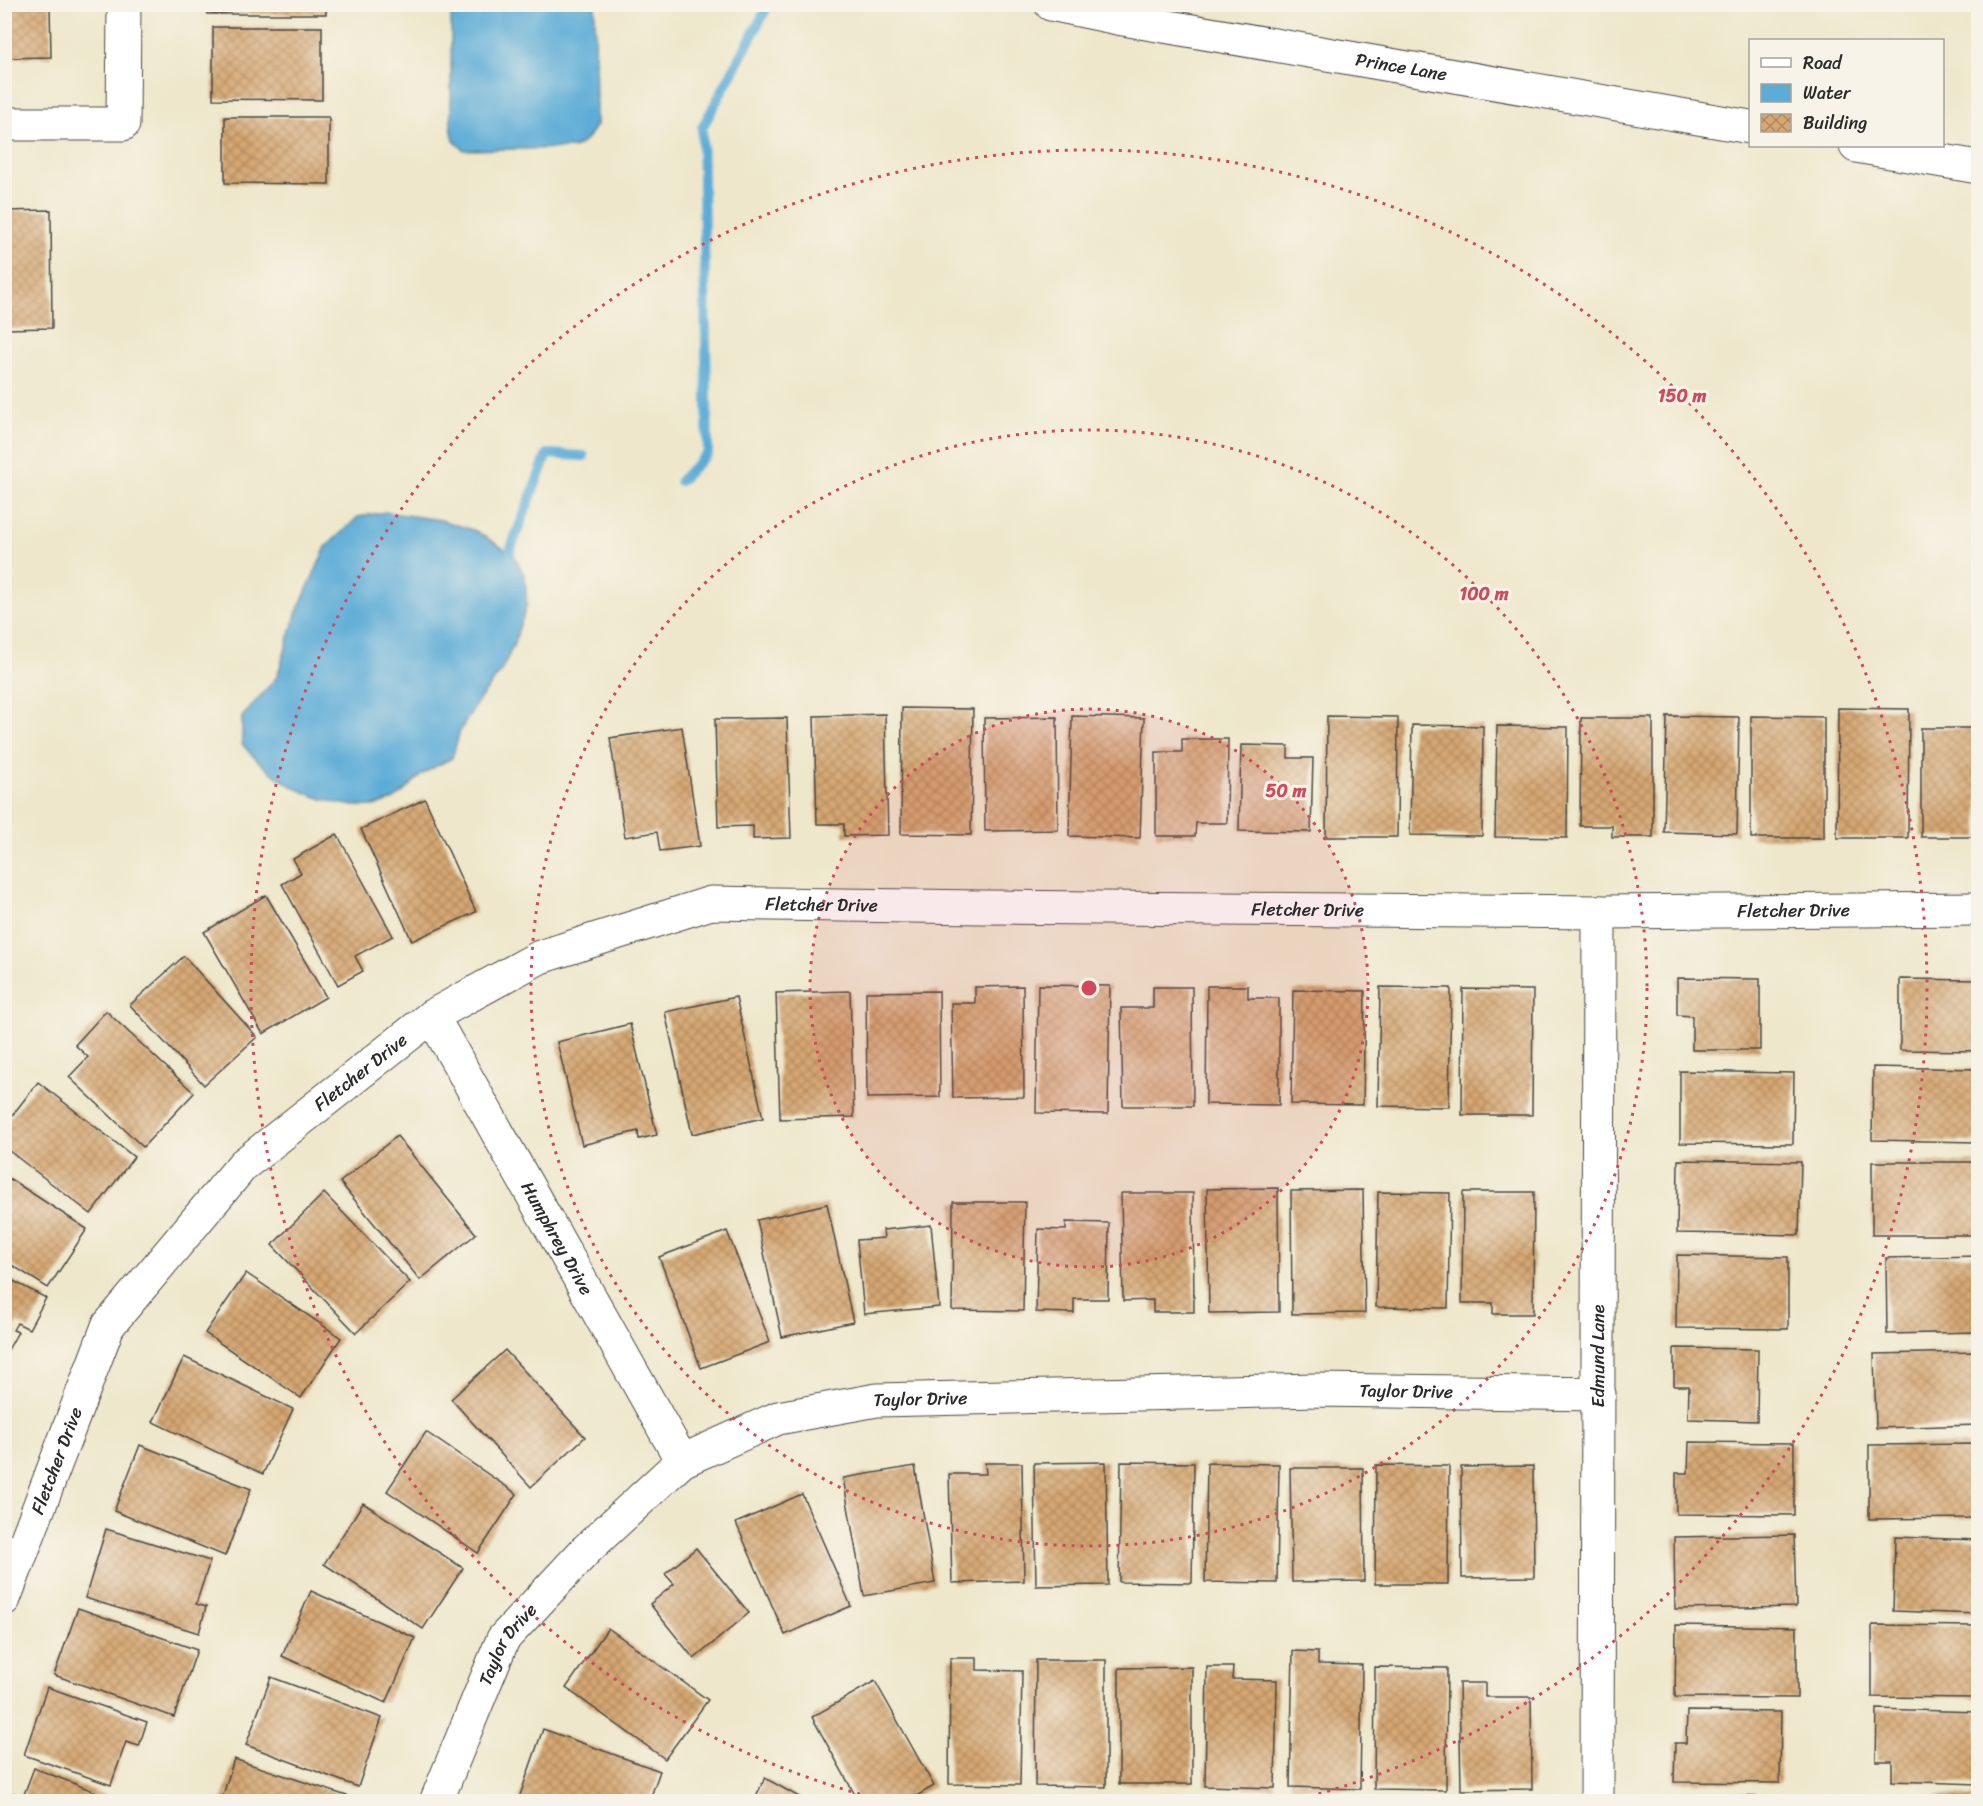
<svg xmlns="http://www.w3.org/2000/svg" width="1983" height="1806" font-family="Sriracha,sans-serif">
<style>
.water{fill:#5cacd7;stroke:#446c81;stroke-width:1.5}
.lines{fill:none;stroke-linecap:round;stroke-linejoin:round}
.stream{stroke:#5cacd7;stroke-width:10}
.building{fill:url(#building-cross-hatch)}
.minor-casing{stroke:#484743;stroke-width:35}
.minor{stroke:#fff;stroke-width:33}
.ring{fill:none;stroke:#d1495b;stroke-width:3;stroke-dasharray:3 6}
.labels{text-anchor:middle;stroke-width:6;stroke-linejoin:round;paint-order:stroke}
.street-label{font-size:18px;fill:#2b2b2b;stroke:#f7f3e8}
.centre{fill:#d1495b;stroke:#f7f3e8;stroke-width:3}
.ring-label{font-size:18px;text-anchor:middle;font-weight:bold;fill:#d1495b;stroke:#f7f3e8;stroke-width:6;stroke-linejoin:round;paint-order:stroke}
</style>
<defs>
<pattern id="building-cross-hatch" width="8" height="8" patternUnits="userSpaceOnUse" patternTransform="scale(1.5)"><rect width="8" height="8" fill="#d6a772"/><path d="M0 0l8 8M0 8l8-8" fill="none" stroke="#ae885e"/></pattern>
</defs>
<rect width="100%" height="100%" fill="#f7f3e8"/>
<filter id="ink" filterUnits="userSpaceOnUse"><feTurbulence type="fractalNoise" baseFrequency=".0167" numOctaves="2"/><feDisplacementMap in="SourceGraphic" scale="12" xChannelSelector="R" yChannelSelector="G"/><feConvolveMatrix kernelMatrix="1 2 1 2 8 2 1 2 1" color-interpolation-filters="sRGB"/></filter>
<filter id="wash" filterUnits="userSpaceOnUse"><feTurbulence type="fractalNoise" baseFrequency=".008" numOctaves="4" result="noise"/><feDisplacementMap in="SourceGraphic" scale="24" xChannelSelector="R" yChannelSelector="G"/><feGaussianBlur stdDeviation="1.35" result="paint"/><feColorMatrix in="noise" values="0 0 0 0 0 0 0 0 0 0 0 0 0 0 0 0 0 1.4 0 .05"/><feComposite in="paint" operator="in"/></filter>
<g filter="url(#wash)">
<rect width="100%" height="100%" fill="#eee7cb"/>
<g class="water">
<path d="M 451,5 L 595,5 L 596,125 L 586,140 L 574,148 L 464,150 L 454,141 L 451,127 Z"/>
<path d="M 385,512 L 441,520 L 476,531 L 514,555 L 525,577 L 527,604 L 514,644 L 501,671 L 476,704 L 460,731 L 452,758 C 441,764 429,769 420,776 C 411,784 403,795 392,800 C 374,809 358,807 338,803 C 299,795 268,775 242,744 L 242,717 L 277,677 L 296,614 L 326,547 L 358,517 Z"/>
</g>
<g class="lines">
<g class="stream">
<path d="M 680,481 L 708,453 L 702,128 L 769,4"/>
<path d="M 505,564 L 547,454 L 584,456"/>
</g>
</g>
<g id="blocks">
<g class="building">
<path d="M 4,4 L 50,4 L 51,57 L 4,58 Z"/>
<rect x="207" y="4" width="119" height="10"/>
<path d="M 213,27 L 322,27 L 322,100 L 213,99 Z"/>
<path d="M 225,117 L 329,117 L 329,184 L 225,183 Z"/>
<path d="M 51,210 L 52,328 L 4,329 L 4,211 Z"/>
<path d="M 902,708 L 973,709 L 971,835 L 901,834 Z"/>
<path d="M 1838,708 L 1909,709 L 1908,838 L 1837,838 Z"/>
<path d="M 885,714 L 888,835 L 844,836 L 844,824 L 817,824 L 814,716 Z"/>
<path d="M 1072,716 L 1144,718 L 1140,838 L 1069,836 Z"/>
<path d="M 1327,716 L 1398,717 L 1397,837 L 1326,837 Z"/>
<path d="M 1667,716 L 1739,717 L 1737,834 L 1664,832 Z"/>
<path d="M 1751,716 L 1824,717 L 1824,838 L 1751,838 Z"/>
<path d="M 1057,717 L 1058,830 L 985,831 L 984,718 Z"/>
<path d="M 787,718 L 791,838 L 753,839 L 753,826 L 718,827 L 715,719 Z"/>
<path d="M 1581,718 L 1653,718 L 1653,837 L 1612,837 L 1612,826 L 1580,826 Z"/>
<path d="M 1412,725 L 1483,726 L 1482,836 L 1410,835 Z"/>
<path d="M 1497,726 L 1568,727 L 1567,838 L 1495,837 Z"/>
<path d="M 682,727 L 700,846 L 660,851 L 657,832 L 625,837 L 610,738 Z"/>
<path d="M 1921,728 L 1972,728 L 1972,737 L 1978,737 L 1978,837 L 1921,837 Z"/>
<path d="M 1182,739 L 1228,739 L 1227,823 L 1196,823 L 1195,836 L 1156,836 L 1156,752 L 1182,752 Z"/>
<path d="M 1241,745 L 1288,746 L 1288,758 L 1313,758 L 1311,832 L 1239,831 Z"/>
<path d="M 425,799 L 476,912 L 412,941 L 361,829 Z"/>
<path d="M 337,834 L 393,936 L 355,956 L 363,971 L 338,985 L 282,884 L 301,873 L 293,859 Z"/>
<path d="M 266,895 L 326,997 L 263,1034 L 204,932 Z"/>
<path d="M 184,956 L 257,1037 L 204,1085 L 130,1005 Z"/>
<path d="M 1677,978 L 1760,979 L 1760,1050 L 1692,1050 L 1692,1016 L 1677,1015 Z"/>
<path d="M 1900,979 L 1978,980 L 1978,1051 L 1900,1050 Z"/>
<path d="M 1038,985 L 1110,986 L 1108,1114 L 1036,1113 Z"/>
<path d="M 1023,986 L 1024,1097 L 953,1098 L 951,1003 L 975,1003 L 975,987 Z"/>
<path d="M 1207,986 L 1248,986 L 1248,998 L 1279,998 L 1279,1105 L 1206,1104 Z"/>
<path d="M 1153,987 L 1192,987 L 1193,1106 L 1123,1106 L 1121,1008 L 1153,1008 Z"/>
<path d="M 1380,987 L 1451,988 L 1449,1107 L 1378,1106 Z"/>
<path d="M 1463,989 L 1533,990 L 1532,1115 L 1462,1115 Z"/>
<path d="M 1293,990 L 1365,991 L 1363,1105 L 1291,1104 Z"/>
<path d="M 850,991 L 854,1117 L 780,1119 L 776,993 Z"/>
<path d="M 939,991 L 940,1097 L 867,1098 L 866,992 Z"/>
<path d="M 736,997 L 763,1118 L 692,1134 L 665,1012 Z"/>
<path d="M 106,1011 L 194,1093 L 143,1147 L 69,1077 L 88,1057 L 75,1045 Z"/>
<path d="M 630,1024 L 657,1135 L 639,1139 L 638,1131 L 582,1145 L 557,1042 Z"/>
<path d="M 1873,1067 L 1978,1069 L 1978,1142 L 1872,1140 Z"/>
<path d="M 1680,1071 L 1794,1073 L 1793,1144 L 1680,1143 Z"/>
<path d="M 38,1082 L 134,1157 L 91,1214 L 4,1147 L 4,1126 Z"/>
<path d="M 397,1136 L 476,1234 L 420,1280 L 340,1182 Z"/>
<path d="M 1678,1160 L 1801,1162 L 1799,1235 L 1677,1233 Z"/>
<rect x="1872" y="1162" width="106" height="73"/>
<path d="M 4,1175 L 87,1229 L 48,1288 L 4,1260 Z"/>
<path d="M 1278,1188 L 1279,1312 L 1209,1313 L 1207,1189 Z"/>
<path d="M 1363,1190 L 1365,1313 L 1292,1314 L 1291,1191 Z"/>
<path d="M 1378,1192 L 1450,1193 L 1448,1308 L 1376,1307 Z"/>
<path d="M 1463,1192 L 1534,1192 L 1533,1314 L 1493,1314 L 1493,1303 L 1462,1303 Z"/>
<path d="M 324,1193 L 410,1282 L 356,1333 L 272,1245 Z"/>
<path d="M 1121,1193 L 1193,1193 L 1194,1312 L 1153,1312 L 1153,1300 L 1123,1301 Z"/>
<path d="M 953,1202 L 1025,1202 L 1023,1311 L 952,1310 Z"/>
<path d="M 827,1204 L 853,1322 L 782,1337 L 757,1220 Z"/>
<path d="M 1066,1222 L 1109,1223 L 1108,1299 L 1074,1299 L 1074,1313 L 1036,1312 L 1038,1229 L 1066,1230 Z"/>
<path d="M 931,1225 L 939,1307 L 864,1314 L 857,1240 L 884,1238 L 883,1230 Z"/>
<path d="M 727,1231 L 770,1342 L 701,1368 L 659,1257 Z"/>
<path d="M 1677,1255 L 1788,1257 L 1788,1329 L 1676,1328 Z"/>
<path d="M 1978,1256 L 1978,1332 L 1887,1334 L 1886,1258 Z"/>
<path d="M 246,1273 L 341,1338 L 301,1398 L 205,1333 Z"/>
<path d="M 4,1276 L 46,1298 L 29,1329 L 17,1323 L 13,1330 L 18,1332 L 4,1357 Z"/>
<path d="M 1674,1348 L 1758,1349 L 1757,1421 L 1688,1419 L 1689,1386 L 1674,1386 Z"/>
<path d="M 505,1350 L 585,1437 L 531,1487 L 451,1399 Z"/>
<path d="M 1978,1352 L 1978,1425 L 1876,1428 L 1874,1354 Z"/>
<path d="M 184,1357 L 293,1409 L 263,1474 L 153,1422 Z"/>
<path d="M 426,1432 L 517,1494 L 478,1553 L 387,1491 Z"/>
<path d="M 1689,1442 L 1794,1443 L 1794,1515 L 1676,1514 L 1676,1473 L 1688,1473 Z"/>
<path d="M 1978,1444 L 1978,1518 L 1869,1519 L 1869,1445 Z"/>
<path d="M 140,1445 L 251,1489 L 225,1556 L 114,1511 Z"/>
<path d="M 1106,1462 L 1108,1585 L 1036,1586 L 1034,1463 Z"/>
<path d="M 1121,1462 L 1194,1463 L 1192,1583 L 1119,1582 Z"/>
<path d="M 985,1463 L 1022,1463 L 1024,1581 L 952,1583 L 949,1474 L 986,1474 Z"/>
<path d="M 1207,1463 L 1279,1464 L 1277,1583 L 1205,1582 Z"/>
<path d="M 1376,1465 L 1449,1466 L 1448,1584 L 1375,1584 Z"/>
<path d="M 915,1466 L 935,1583 L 864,1596 L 843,1478 Z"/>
<path d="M 1533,1466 L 1534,1577 L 1462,1578 L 1461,1467 Z"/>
<path d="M 1290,1468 L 1363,1468 L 1364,1581 L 1292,1582 Z"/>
<path d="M 802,1494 L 851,1606 L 785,1635 L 736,1523 Z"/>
<path d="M 363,1503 L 463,1568 L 423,1629 L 324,1564 Z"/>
<path d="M 106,1529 L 210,1561 L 196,1604 L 206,1607 L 199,1633 L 85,1598 Z"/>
<path d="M 1794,1535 L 1796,1607 L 1675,1609 L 1674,1537 Z"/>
<path d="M 1895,1537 L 1978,1540 L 1978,1614 L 1893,1611 Z"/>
<path d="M 696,1548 L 749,1613 L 694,1659 L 650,1604 L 674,1584 L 665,1574 Z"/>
<path d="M 311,1591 L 415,1638 L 386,1703 L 282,1656 Z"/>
<path d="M 78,1608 L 197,1650 L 174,1717 L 54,1675 Z"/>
<path d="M 1676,1625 L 1797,1627 L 1797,1698 L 1675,1697 Z"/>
<path d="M 1872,1625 L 1978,1626 L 1978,1698 L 1872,1697 Z"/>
<path d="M 608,1628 L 708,1700 L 665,1759 L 566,1688 Z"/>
<path d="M 1293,1651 L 1318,1652 L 1318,1664 L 1362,1665 L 1360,1789 L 1290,1787 Z"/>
<path d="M 950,1658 L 977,1658 L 977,1670 L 1022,1671 L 1020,1785 L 949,1784 Z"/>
<path d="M 1036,1660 L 1106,1660 L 1106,1787 L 1035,1786 Z"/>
<path d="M 1192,1667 L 1192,1784 L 1119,1784 L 1119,1668 Z"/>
<path d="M 1207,1667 L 1233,1667 L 1232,1679 L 1277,1680 L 1275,1788 L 1205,1786 Z"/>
<path d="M 1375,1667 L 1447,1668 L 1446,1790 L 1374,1789 Z"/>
<path d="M 271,1677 L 382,1718 L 358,1787 L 246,1745 Z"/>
<path d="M 875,1681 L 934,1786 L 906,1802 L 859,1802 L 812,1717 Z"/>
<path d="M 1459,1683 L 1485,1683 L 1485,1697 L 1531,1697 L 1532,1789 L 1461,1790 Z"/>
<path d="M 47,1687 L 147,1722 L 139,1746 L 126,1742 L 111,1785 L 24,1755 Z"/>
<path d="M 1877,1709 L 1978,1712 L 1978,1784 L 1892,1781 L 1892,1761 L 1876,1761 Z"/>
<path d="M 1687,1711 L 1781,1712 L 1780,1783 L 1674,1782 L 1675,1743 L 1686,1743 Z"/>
<path d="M 543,1729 L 660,1771 L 649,1802 L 528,1802 L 519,1798 Z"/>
<path d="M 234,1759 L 350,1797 L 349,1802 L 221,1802 Z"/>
<path d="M 34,1768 L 119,1801 L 119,1802 L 10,1802 L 13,1793 L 23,1797 Z"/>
<path d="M 765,1778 L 808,1802 L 753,1802 Z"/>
<path d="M 1874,1795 L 1978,1797 L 1978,1802 L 1874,1802 Z"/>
<path d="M 1676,1796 L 1797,1797 L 1797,1802 L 1676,1802 Z"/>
</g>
</g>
</g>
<g filter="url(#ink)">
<use href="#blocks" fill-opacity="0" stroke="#484743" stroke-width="1.5"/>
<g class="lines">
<defs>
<g id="minor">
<path id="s1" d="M 1051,4 L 1123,19 L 1750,127"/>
<path d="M 4,124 L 123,124 L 124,4"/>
<path d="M 1856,146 L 1978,167"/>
<path id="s2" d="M 432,1016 L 682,1461"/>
<path id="s3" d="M 4,1599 L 108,1326 L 243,1165 L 432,1016 L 540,957 L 711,903 L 981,907 L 1599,912 L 1978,909"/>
<path id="s4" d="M 436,1802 L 503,1639 L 586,1550 L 682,1461 L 778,1418 L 877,1400 L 1316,1390 L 1599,1394"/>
<path id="s5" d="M 1597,1802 L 1599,912"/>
</g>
</defs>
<use href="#minor" class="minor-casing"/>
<use href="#minor" class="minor"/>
</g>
</g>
<circle cx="1089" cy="988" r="279" fill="#d1495b" fill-opacity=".12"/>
<g class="ring">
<circle cx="1089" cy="988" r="279"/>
<circle cx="1089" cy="988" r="558"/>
<path d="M886 1801A838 838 0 1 1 1292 1801"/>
</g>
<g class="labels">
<g class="street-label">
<text dy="6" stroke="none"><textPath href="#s1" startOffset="356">Prince Lane</textPath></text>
<text dy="6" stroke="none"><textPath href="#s3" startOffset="1156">Fletcher Drive</textPath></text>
<text dy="6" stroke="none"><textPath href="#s3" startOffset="1642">Fletcher Drive</textPath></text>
<text dy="6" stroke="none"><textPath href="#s3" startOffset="2128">Fletcher Drive</textPath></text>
<text dy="6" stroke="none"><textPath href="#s3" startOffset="652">Fletcher Drive</textPath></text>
<text dy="6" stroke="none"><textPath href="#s2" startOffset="255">Humphrey Drive</textPath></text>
<text dy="6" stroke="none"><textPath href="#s5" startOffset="446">Edmund Lane</textPath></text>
<text dy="6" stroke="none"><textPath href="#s4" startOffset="1164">Taylor Drive</textPath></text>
<text dy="6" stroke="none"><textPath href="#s4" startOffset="678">Taylor Drive</textPath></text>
<text dy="6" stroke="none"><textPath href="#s3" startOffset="148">Fletcher Drive</textPath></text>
<text dy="6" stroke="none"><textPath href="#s4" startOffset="174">Taylor Drive</textPath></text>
</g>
</g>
<circle cx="1089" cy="988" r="9" class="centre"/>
<g class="ring-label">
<text x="1682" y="402">150 m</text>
<text x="1484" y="600">100 m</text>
<text x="1286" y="797">50 m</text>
</g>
<rect width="1983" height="1806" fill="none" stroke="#f7f3e8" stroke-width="24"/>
<rect x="1749" y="39" width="195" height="108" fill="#f7f3e8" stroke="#a5a39c" stroke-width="1.5"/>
<rect x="1761" y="58" width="30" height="9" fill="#ffffff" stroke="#a5a39c" stroke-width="1.5"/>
<text x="1803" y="69" font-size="18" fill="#2b2b2b">Road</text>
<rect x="1761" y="84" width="30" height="18" fill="#5cacd7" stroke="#a5a39c" stroke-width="1.5"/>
<text x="1803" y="99" font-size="18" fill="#2b2b2b">Water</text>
<rect x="1761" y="114" width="30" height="18" fill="url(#building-cross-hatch)" stroke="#a5a39c" stroke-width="1.5"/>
<text x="1803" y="129" font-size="18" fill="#2b2b2b">Building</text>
</svg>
